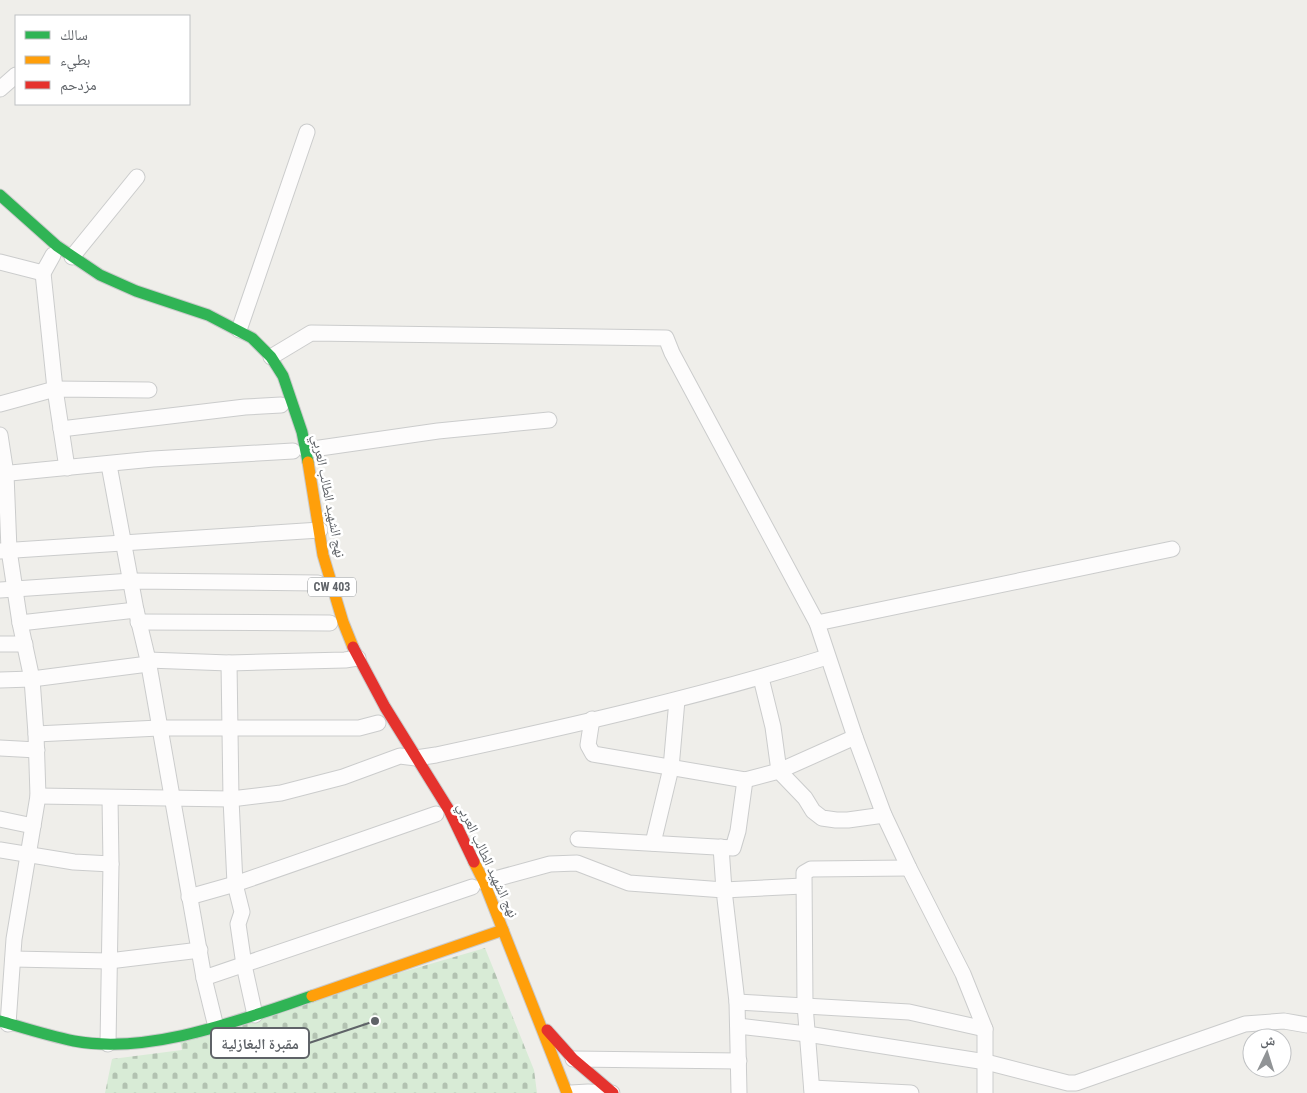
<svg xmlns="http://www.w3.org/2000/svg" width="1307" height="1093" font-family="'Roboto Condensed','Noto Naskh Arabic',sans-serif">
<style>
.cemetery{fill:url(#cemetery-stones)}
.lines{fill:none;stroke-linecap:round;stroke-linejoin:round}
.street-casing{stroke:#cbcccc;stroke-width:17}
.fast-casing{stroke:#cacacb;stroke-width:13}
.slow-casing{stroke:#cacacb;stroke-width:13}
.jam-casing{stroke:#cacacb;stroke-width:13}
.street{stroke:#fdfcfc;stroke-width:15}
.fast{stroke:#30b455;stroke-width:11}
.slow{stroke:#ff9f0a;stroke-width:11}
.jam{stroke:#e5322d;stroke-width:11}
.labels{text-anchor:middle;stroke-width:5;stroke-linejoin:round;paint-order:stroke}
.shield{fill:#fff;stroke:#8f9295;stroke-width:1}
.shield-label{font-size:12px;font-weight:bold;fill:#5f6368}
.street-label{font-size:14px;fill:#5f6368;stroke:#fff}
.leader{fill:none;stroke:#5f6368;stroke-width:2}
.callout-dot{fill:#5f6368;stroke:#fff;stroke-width:2}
.callout{fill:#fff;stroke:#5f6368;stroke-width:2}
.callout-label{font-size:15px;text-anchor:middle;font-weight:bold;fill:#5f6368}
</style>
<defs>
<pattern id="cemetery-stones" width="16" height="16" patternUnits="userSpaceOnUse" patternTransform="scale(1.25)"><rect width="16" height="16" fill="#d8ebd6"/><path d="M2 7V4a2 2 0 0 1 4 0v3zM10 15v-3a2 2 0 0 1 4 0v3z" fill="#b2c2b1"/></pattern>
</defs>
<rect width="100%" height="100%" fill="#efeeea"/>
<path class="cemetery" d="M 485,948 L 534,1070 L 537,1093 L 105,1093 L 112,1059 L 182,1050 L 180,1041 L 255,1015 Z"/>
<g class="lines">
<defs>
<g id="street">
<path d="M 0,89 L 16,75"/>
<path d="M 72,257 L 137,177"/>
<path d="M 0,262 L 43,273 L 53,255"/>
<path d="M 43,273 L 55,389 L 67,468"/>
<path d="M 239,330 L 307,132"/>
<path d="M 271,357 L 311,333 L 666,338 L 672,353 L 817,623 L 855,737 L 884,815 L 909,868 L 963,974 L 985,1029 L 985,1093"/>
<path d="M 0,404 L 55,389 L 149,390"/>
<path d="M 61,429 L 245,407 L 281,405"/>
<path d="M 0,435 L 6,474 L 9,550 L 20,623 L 32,679 L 36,734 L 38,796 L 14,939 L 8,1024"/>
<path d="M 306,450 L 438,431 L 549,420"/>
<path d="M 109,465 L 136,610 L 148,660 L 204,978 L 216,1027"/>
<path d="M 0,474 L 153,459 L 293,451"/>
<path d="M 0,551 L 320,530"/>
<path d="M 0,590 L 132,581 L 318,583"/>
<path d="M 138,622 L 330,623"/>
<path d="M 20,623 L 136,610"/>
<path d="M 817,623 L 1172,549"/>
<path d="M 0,644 L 25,644"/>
<path d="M 148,660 L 229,663 L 345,660 L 358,658"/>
<path d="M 229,663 L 231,799 L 235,884 L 242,912 L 238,924 L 244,965 L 255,1015"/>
<path d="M 761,678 L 773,727 L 779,771 L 805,798 L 813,811 L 822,818 L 836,820 L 848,820 L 884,815"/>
<path d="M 0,680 L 32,679 L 148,664"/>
<path d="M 592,719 L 588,745 L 593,754 L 745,780 L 779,771 L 855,737"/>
<path d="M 36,734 L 159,728 L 359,728 L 378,723"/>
<path d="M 0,748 L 37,750"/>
<path d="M 38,796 L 231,799 L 281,793 L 343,777 L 400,756 L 416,758 L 436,755 C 567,727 699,697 827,657"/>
<path d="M 0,819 L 33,826"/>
<path d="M 578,839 L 733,848 L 738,831 L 745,780"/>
<path d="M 653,843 L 671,768 L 677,700"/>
<path d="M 721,847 L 724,890 L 803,886"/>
<path d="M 0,850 L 74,862 L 111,864"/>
<path d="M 484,882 L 550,864 L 577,863 L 629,883 L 724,890 L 737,1002 L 739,1093"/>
<path d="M 189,897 L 235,884 L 436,814"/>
<path d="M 13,959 L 109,961 L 200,950"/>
<path d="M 204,978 L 472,887"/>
<path d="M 737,1002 L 909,1012 L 985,1029"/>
<path d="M 738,1026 L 807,1034 L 986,1062 L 1068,1083 L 1076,1083 L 1245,1024 L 1284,1021 L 1307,1025"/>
<path d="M 108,1044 L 111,864 L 110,798"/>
<path d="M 573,1059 L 739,1061"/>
<path d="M 812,1088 L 911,1093"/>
<path d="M 571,1093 L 588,1092 L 612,1093"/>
<path d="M 812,1093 L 805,1005 L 804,873 L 811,869 L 909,868"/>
</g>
<g id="fast">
<path d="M 0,195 L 57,246 L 100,275 L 136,291 L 208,315 L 252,338 L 271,357 L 283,376 L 302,432 L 308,462"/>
<path d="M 0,1021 C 24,1028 49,1036 74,1041 C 150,1055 240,1020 312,996"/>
</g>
<g id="slow">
<path d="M 308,462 L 323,555 L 343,622 L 353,647"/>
<path d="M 474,862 L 484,882 L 567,1093"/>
<path d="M 312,996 L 503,930"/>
</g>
<g id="jam">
<path d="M 353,647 L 385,707 L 449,810 L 474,862"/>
<path d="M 547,1030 L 573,1059 L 613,1093"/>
</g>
</defs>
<use href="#street" class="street-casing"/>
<use href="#fast" class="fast-casing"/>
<use href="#slow" class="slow-casing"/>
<use href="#jam" class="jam-casing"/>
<use href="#street" class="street"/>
<use href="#fast" class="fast"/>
<use href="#slow" class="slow"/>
<use href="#jam" class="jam"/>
</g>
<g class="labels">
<rect class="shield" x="308" y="577.5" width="48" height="19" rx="4"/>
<g class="shield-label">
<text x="332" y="591">CW 403</text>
</g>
<g class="street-label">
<text transform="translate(329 496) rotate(79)" y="5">نهج الشهيد الطالب العربي</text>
<text transform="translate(488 860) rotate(65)" y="5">نهج الشهيد الطالب العربي</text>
</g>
</g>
<path class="leader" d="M375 1021L309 1043"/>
<circle class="callout-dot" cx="375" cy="1021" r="5"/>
<rect class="callout" x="211" y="1028" width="98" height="30" rx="5"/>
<g class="callout-label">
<text x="260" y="1049">مقبرة البغازلية</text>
</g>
<rect x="15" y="15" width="175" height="90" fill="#ffffff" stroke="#bfc1c3"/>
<rect x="25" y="31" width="25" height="8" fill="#30b455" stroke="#bfc1c3"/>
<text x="60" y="40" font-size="15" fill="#5f6368">سالك</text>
<rect x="25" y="56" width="25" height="8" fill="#ff9f0a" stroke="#bfc1c3"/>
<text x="60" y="65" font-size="15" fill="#5f6368">بطيء</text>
<rect x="25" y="81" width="25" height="8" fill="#e5322d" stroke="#bfc1c3"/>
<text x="60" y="90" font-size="15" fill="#5f6368">مزدحم</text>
<g transform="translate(1267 1053) rotate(4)"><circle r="24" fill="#ffffff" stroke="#bfc1c3"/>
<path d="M0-4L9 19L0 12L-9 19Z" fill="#919496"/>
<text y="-8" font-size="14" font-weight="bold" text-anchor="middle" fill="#5f6368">ش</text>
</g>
</svg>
